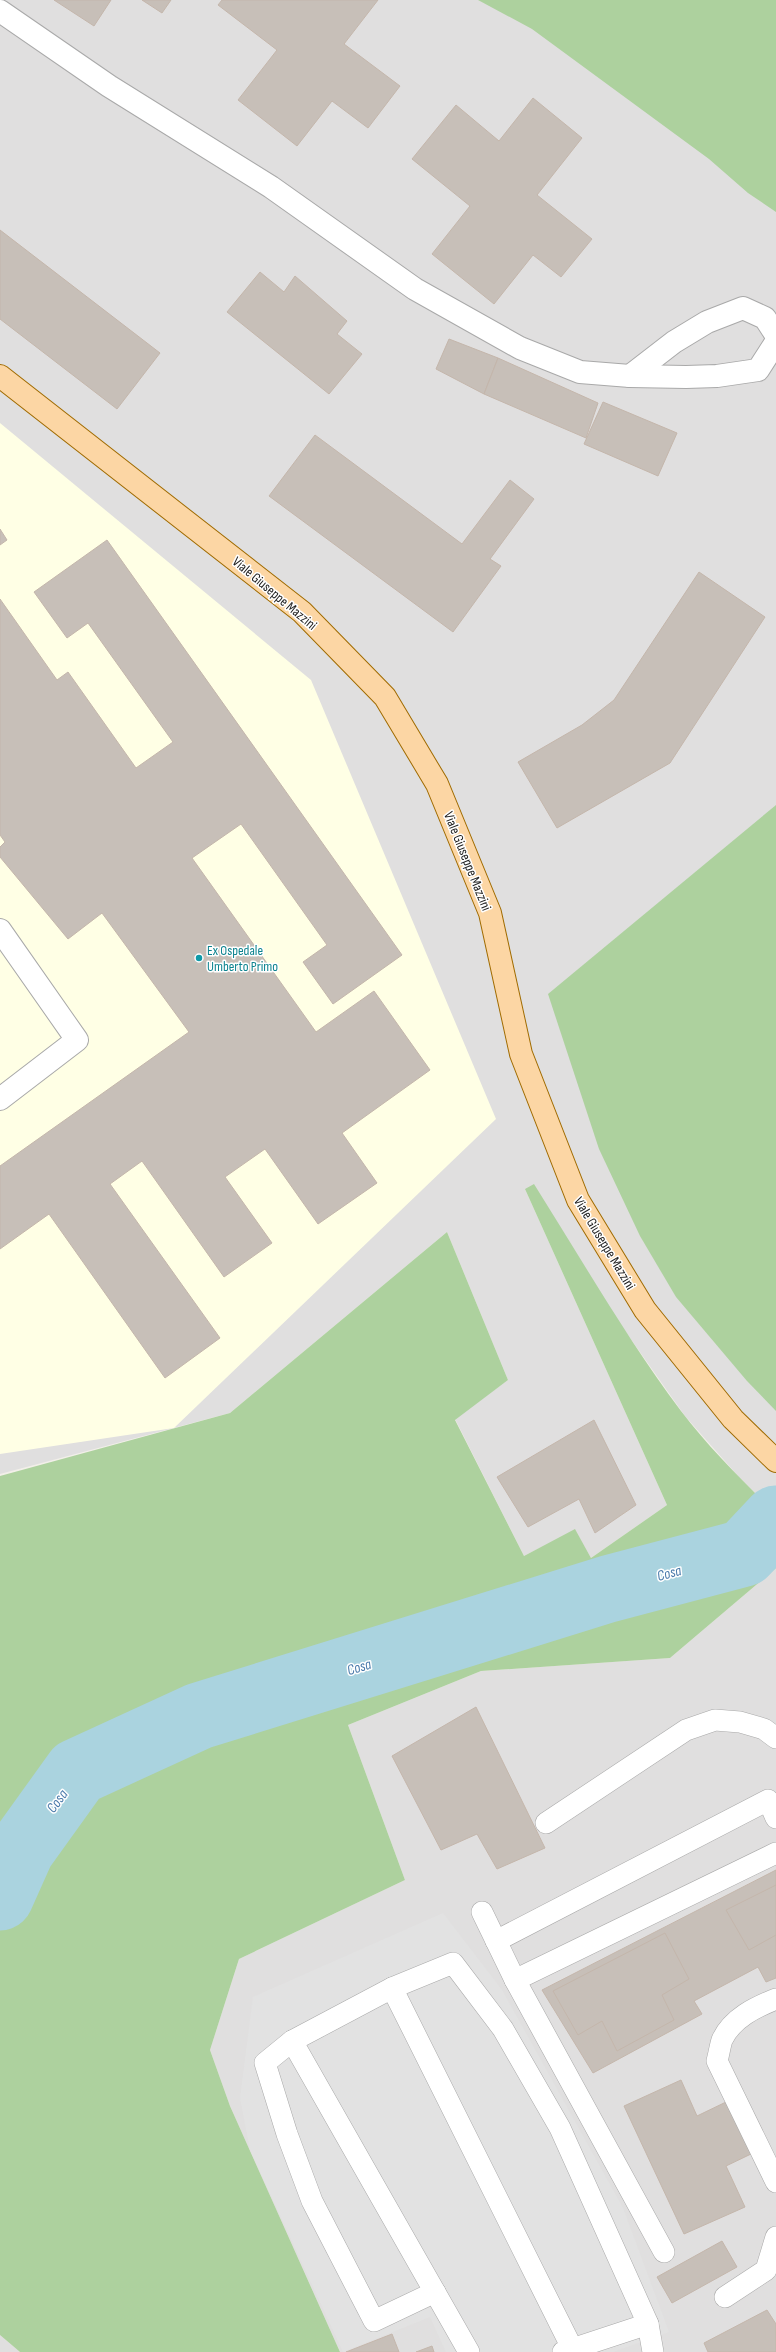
<svg xmlns="http://www.w3.org/2000/svg" width="776" height="2352" font-family="'Sofia Sans Condensed',sans-serif">
<style>
.residential{fill:#e0dfdf}
.education{fill:#ffffe5}
.forest{fill:#add19e}
.parking{fill:#e2e2e2}
.lines{fill:none;stroke-linecap:round;stroke-linejoin:round}
.river{stroke:#aad3df;stroke-width:67}
.building{fill:#c7bfb8;stroke:#c4b6ab}
.service-casing{stroke:#a9a9a9;stroke-width:22}
.minor-casing{stroke:#a9a9a9;stroke-width:24}
.primary-casing{stroke:#a06b00;stroke-width:24}
.service{stroke:#fff;stroke-width:21}
.minor{stroke:#fff;stroke-width:22}
.primary{stroke:#fcd6a4;stroke-width:22}
.culture-dot{fill:#0f9aa8;stroke:#fff;stroke-width:1.5}
.labels{text-anchor:middle;stroke-width:3;stroke-linejoin:round;paint-order:stroke}
.street-label{font-size:14px;fill:#222;stroke:#fff}
.culture-label{font-size:14px;fill:#0d838f;stroke:#fff;text-anchor:start}
.water-label{font-size:15px;font-style:italic;fill:#4a7aab;stroke:#fff}
</style>
<rect width="100%" height="100%" fill="#f2efe9"/>
<g class="residential">
<path d="M 0,0 L 776,0 L 776,1514 L 739,1477 L 685,1416 L 525,1189 L 667,1505 L 591,1558 L 575,1530 L 524,1556 L 455,1419 L 508,1380 L 447,1232 L 230,1413 L 0,1474 Z"/>
<path d="M 776,1568 L 776,2352 L 340,2352 L 230,2106 L 210,2050 L 239,1959 L 405,1880 L 348,1725 L 481,1671 L 670,1658 Z"/>
<path d="M 0,2335 L 20,2352 L 0,2352 Z"/>
</g>
<path class="education" d="M 0,423 L 311,680 L 496,1119 L 174,1428 L 0,1454 Z"/>
<g class="forest">
<path d="M 478,0 L 776,0 L 776,212 L 748,193 L 709,159 L 532,29 Z"/>
<path d="M 776,805 L 776,1411 L 747,1381 L 676,1297 L 640,1236 L 599,1149 L 548,994 Z"/>
<path d="M 534,1184 C 582,1260 627,1339 681,1411 C 709,1448 743,1481 776,1514 L 776,1568 L 670,1658 L 481,1671 L 348,1725 L 405,1880 L 239,1959 L 210,2050 L 230,2106 L 340,2352 L 20,2352 L 0,2335 L 0,1476 L 230,1413 L 447,1232 L 508,1380 L 455,1420 L 524,1556 L 575,1529 L 591,1558 L 667,1505 L 525,1189 Z"/>
</g>
<path class="parking" d="M 443,1913 L 502,1990 L 623,2208 L 669,2332 L 613,2352 L 446,2352 L 430,2317 L 343,2352 L 250,2150 L 240,2098 L 253,1997 Z"/>
<g class="lines">
<path class="river" d="M 0,1897 L 21,1850 L 77,1772 L 199,1716 L 608,1589 L 744,1553 L 776,1519"/>
</g>
<g class="building">
<path d="M 54,0 L 111,0 L 94,26 Z"/>
<path d="M 142,0 L 171,0 L 162,13 Z"/>
<path d="M 222,0 L 378,0 L 344,44 L 400,86 L 368,128 L 332,101 L 297,146 L 238,100 L 277,50 L 218,5 Z"/>
<path d="M 533,98 L 582,138 L 537,195 L 592,239 L 561,277 L 533,255 L 494,304 L 432,254 L 470,206 L 412,159 L 456,105 L 499,141 Z"/>
<path d="M 0,230 L 160,353 L 117,409 L 0,319 Z"/>
<path d="M 260,272 L 284,292 L 295,276 L 347,321 L 337,334 L 362,354 L 329,394 L 227,312 Z"/>
<path d="M 449,339 L 498,358 L 484,394 L 436,369 Z"/>
<path d="M 498,358 L 598,403 L 586,438 L 484,394 Z"/>
<path d="M 603,402 L 677,433 L 658,476 L 584,444 Z"/>
<path d="M 315,435 L 462,544 L 510,480 L 534,499 L 490,559 L 501,566 L 453,632 L 269,496 Z"/>
<path d="M 0,529 L 7,540 L 0,545 Z"/>
<path d="M 107,540 L 402,955 L 333,1004 L 303,962 L 327,945 L 241,824 L 192,858 L 316,1032 L 374,991 L 430,1070 L 342,1133 L 377,1183 L 318,1224 L 265,1149 L 225,1177 L 272,1243 L 224,1277 L 142,1161 L 110,1184 L 220,1338 L 165,1378 L 49,1214 L 0,1249 L 0,1166 L 189,1032 L 102,913 L 68,939 L 0,857 L 0,847 L 5,842 L 0,835 L 0,599 L 57,680 L 68,672 L 136,768 L 173,742 L 88,623 L 67,638 L 34,592 Z"/>
<path d="M 699,572 L 765,617 L 670,763 L 557,828 L 518,762 L 582,725 L 614,700 Z"/>
<path d="M 594,1420 L 636,1505 L 595,1533 L 579,1499 L 528,1527 L 497,1477 Z"/>
<path d="M 476,1707 L 545,1848 L 497,1869 L 477,1834 L 441,1850 L 392,1756 Z"/>
<path d="M 776,1870 L 776,1978 L 766,1982 L 758,1967 L 694,2001 L 702,2014 L 593,2073 L 542,1990 Z"/>
<path d="M 776,1885 L 776,1935 L 749,1950 L 726,1910 Z"/>
<path d="M 665,1933 L 689,1979 L 662,1995 L 674,2020 L 617,2051 L 602,2021 L 578,2035 L 553,1991 Z"/>
<path d="M 681,2080 L 697,2116 L 726,2102 L 751,2154 L 726,2166 L 745,2207 L 684,2234 L 624,2106 Z"/>
<path d="M 722,2241 L 737,2267 L 672,2303 L 657,2277 Z"/>
<path d="M 767,2310 L 776,2324 L 776,2352 L 708,2352 L 704,2343 Z"/>
<path d="M 392,2334 L 399,2352 L 346,2352 Z"/>
<path d="M 432,2346 L 434,2352 L 416,2352 Z"/>
</g>
<g class="lines">
<defs>
<g id="service">
<path d="M 546,1823 L 686,1730 L 715,1720 L 740,1722 L 764,1729 L 776,1738"/>
<path d="M 482,1912 L 515,1980 L 664,2252"/>
<path d="M 496,1941 L 768,1800 L 776,1818"/>
<path d="M 515,1980 L 776,1853"/>
<path d="M 392,1988 L 453,1963 L 503,2029 L 560,2128 L 648,2324 L 563,2352"/>
<path d="M 776,1999 C 756,2007 732,2018 722,2040 C 720,2046 719,2054 717,2061 L 776,2182"/>
<path d="M 292,2041 L 265,2063 L 287,2134 L 312,2201 L 374,2321 L 435,2292"/>
<path d="M 725,2297 L 766,2270 L 776,2237"/>
<path d="M 648,2324 L 653,2352"/>
<path d="M 469,2352 L 292,2041 L 392,1988 L 572,2348"/>
</g>
<g id="minor">
<path d="M 0,11 L 109,86 L 271,187 L 415,289 L 520,348 L 580,372 L 630,376 L 686,377 L 717,376 L 758,370 L 776,342"/>
<path d="M 630,376 L 674,342 L 707,322 L 743,308 L 765,318 L 776,335"/>
<path d="M 0,930 L 77,1040 L 0,1099"/>
</g>
<path id="primary" d="M 0,376 L 302,612 L 385,697 L 437,784 L 490,913 L 521,1054 L 578,1200 L 645,1310 L 733,1419 L 776,1461"/>
</defs>
<use href="#service" class="service-casing"/>
<use href="#minor" class="minor-casing"/>
<use href="#primary" class="primary-casing"/>
<use href="#service" class="service"/>
<use href="#minor" class="minor"/>
<use href="#primary" class="primary"/>
</g>
<circle class="culture-dot" cx="199" cy="958" r="4"/>
<g class="labels">
<g class="street-label">
<text transform="translate(275 593) rotate(40)" y="5">Viale Giuseppe Mazzini</text>
<text transform="translate(468 861) rotate(68)" y="5">Viale Giuseppe Mazzini</text>
<text transform="translate(605 1243) rotate(59)" y="5">Viale Giuseppe Mazzini</text>
</g>
<g class="culture-label">
<text x="207" y="955">Ex Ospedale<tspan x="207" dy="16">Umberto Primo</tspan></text>
</g>
<g class="water-label">
<text transform="translate(669 1573) rotate(-15)" y="5">Cosa</text>
<text transform="translate(359 1667) rotate(-17)" y="5">Cosa</text>
<text transform="translate(57 1801) rotate(-54)" y="5">Cosa</text>
</g>
</g>
</svg>
